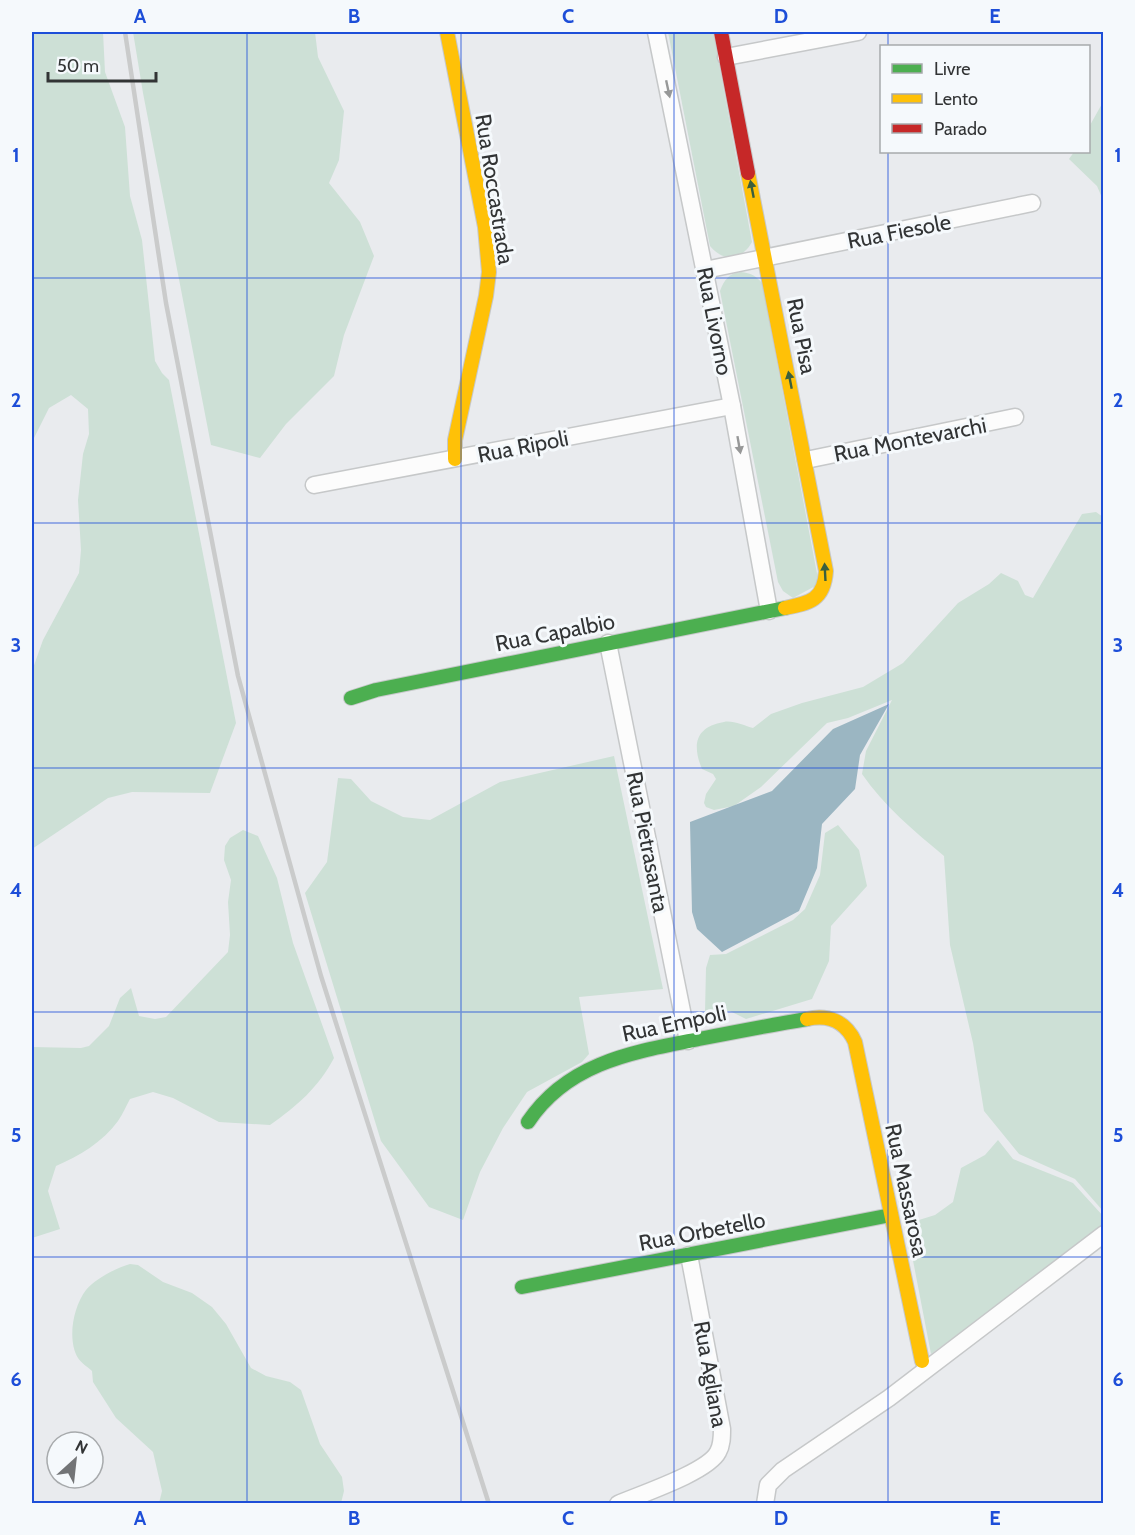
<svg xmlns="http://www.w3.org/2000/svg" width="1135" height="1535" font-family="Cabin,sans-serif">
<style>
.green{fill:#cde0d6}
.water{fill:#9bb6c2}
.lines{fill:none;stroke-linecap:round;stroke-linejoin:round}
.street-casing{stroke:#c6c8c9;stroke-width:19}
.fast-casing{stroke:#c6c8c9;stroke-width:16}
.slow-casing{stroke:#c6c8c9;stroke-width:16}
.jam-casing{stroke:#c6c8c9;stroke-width:16}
.street{stroke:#fcfcfc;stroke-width:16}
.fast{stroke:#4caf50;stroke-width:14}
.slow{stroke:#ffc107;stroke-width:14}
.jam{stroke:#c62828;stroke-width:14}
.rail{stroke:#cacbcb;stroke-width:4.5}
.oneway{fill:#979898}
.oneway2{fill:#3b5f3e}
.grid{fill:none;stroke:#1d4ed8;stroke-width:1.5;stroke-opacity:0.55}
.labels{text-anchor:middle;stroke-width:6;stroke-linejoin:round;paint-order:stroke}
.street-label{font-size:22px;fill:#323435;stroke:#f5f9fc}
.neatline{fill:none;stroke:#1d4ed8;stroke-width:2}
.grid-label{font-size:20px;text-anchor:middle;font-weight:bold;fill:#1d4ed8}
</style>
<rect width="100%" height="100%" fill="#e9ebee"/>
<g class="green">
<path d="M 32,32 L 103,32 L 105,72 L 125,127 L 130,196 L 142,240 L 155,361 L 162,373 L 169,380 L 236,723 L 210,793 L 132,792 L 108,798 L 32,849 L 32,671 L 43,640 L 79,573 L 81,550 L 78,500 L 83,454 L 89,434 L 88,409 L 71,395 L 49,408 L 32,442 Z"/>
<path d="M 133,32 L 315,32 L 318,57 L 344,111 L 339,160 L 329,183 L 360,222 L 374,256 L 344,335 L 334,376 L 286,424 L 260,458 L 211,445 L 143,93 Z"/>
<path d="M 668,32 L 713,32 L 752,242 C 742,260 724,263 710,246 Z"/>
<path d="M 1103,102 L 1103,200 L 1097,186 L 1069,159 L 1074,152 L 1088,152 L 1089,127 Z"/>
<path d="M 741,272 C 751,273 756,276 762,283 L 819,584 L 793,598 L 783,591 L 778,582 L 720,291 C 724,280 729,273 741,272 Z"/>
<path d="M 1096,512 L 1103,517 L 1103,1211 L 1075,1179 L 1019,1154 L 984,1111 L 973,1043 L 950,945 L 944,856 C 914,831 884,806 862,774 L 866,751 L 892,700 L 848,718 L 827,723 L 761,787 L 734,806 L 714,810 L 706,807 L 704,803 L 706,794 L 716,779 L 713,774 L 702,769 C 692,745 695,727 724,722 C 732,720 745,726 753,728 L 771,714 L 802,703 L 863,687 L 903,663 L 958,603 L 989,584 L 1001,573 L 1018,581 L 1025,595 L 1033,598 L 1082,514 Z"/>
<path d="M 614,756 L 663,989 L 579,997 L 589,1054 L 582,1062 L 527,1092 L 503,1128 L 480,1172 L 463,1220 L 429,1207 L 381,1141 L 305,893 L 327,862 L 338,778 L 351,779 L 371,801 L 403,817 L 430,820 L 500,782 Z"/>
<path d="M 838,825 L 859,850 L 867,886 L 831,926 L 829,961 L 812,999 L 746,1019 L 730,1011 L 705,1012 L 706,968 L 710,955 L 726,954 L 793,920 L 805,909 L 820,875 L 825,833 Z"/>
<path d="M 243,830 L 258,836 L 277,878 L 293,943 L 334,1058 C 318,1088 297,1106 270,1125 L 219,1122 L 173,1098 L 153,1092 L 130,1099 C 126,1106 123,1114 118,1121 C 103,1142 79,1156 56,1166 L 48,1191 L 60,1229 L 32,1238 L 32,1047 L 81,1048 L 89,1046 L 109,1026 L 120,998 L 131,988 L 139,1016 L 155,1019 L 166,1017 L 228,952 L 230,935 L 228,902 L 231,880 L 224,860 L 225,846 L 230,838 Z"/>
<path d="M 998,1140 L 1013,1159 L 1073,1183 L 1104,1217 L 1103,1228 L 931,1354 L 906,1224 L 935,1215 L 953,1202 L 961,1168 L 985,1155 Z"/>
<path d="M 130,1264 L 138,1265 L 163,1282 L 192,1293 L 212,1307 L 226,1324 L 251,1368 L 266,1376 L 290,1382 L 301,1390 L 320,1444 L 342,1477 L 344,1491 L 341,1503 L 159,1503 L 162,1491 L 153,1452 L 116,1418 L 93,1382 L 92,1371 C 88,1367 81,1363 78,1358 C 67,1340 73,1307 86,1290 C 95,1279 116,1268 130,1264 Z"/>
</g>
<path class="water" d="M 889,704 L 860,755 L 855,789 L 822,824 L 817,868 L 799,911 L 722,952 L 697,929 L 692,912 L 690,822 L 772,791 L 833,729 Z"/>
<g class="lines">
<defs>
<g id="street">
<path d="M 656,32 L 732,406 L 769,611"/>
<path d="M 726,57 L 858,32"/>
<path d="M 705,270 L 1032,203"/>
<path d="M 806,460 L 1015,417"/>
<path d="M 314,485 L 732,406"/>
<path d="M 608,643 L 688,1041"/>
<path d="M 618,1504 C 641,1494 708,1472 718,1452 C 722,1445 722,1437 722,1429 L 689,1255"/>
<path d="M 765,1504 L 768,1485 L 783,1470 L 889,1398 L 1104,1234"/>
</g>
<g id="fast">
<path d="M 351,698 L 376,690 L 785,608"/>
<path d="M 528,1122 C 568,1062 634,1052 699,1039 C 735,1032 771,1025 807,1019"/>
<path d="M 522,1287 L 891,1215"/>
</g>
<g id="slow">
<path d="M 447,32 L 485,227 L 489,272 L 486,296 L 455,440 L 455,459"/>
<path d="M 748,173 L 826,571 C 824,600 810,603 785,608"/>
<path d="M 807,1019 C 829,1014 846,1022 855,1042 L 922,1361"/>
</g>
<path id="jam" d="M 721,32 L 748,173"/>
</defs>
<use href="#street" class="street-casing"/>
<use href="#fast" class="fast-casing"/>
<use href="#slow" class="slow-casing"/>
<use href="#jam" class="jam-casing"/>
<use href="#street" class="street"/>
<use href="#fast" class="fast"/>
<use href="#slow" class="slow"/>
<use href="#jam" class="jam"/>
<path class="rail" d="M 125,32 L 166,303 L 238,676 L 321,976 L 489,1504"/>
</g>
<defs><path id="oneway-solid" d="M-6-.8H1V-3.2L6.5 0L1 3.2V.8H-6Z" transform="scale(1.5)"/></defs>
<g class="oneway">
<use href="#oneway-solid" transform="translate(668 89) rotate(78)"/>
<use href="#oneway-solid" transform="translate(739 445) rotate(80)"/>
</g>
<g class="oneway2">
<use href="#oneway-solid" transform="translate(752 189) rotate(-101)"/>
<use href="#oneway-solid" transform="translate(790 380) rotate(-101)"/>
<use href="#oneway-solid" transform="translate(825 572) rotate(-93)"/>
</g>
<path class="grid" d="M 247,32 L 247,1504M 461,32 L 461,1504M 674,32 L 674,1504M 888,32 L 888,46M 888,152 L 888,1504M 32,278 L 1104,278M 32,523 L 1104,523M 32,768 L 1104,768M 32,1012 L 1104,1012M 32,1257 L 1104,1257"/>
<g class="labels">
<g class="street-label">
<text transform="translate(495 189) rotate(81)" y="8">Rua Roccastrada</text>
<text transform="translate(899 231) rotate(-11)" y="8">Rua Fiesole</text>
<text transform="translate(715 321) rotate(79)" y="8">Rua Livorno</text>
<text transform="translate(802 336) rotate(79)" y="8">Rua Pisa</text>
<text transform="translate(910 439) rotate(-11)" y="8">Rua Montevarchi</text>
<text transform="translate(523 446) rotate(-11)" y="8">Rua Ripoli</text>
<text transform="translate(555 632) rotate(-11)" y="8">Rua Capalbio</text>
<text transform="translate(648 842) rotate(79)" y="8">Rua Pietrasanta</text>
<text transform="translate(674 1023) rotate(-12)" y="8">Rua Empoli</text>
<text transform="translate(907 1190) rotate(78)" y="8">Rua Massarosa</text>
<text transform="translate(702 1231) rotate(-11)" y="8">Rua Orbetello</text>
<text transform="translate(711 1374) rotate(80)" y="8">Rua Agliana</text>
</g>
</g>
<rect width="1135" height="1535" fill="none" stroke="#f5f9fc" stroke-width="66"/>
<rect x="880" y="45" width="210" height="108" fill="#f5f9fc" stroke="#a7aaac" stroke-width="1.5"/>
<rect x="892" y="64" width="30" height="9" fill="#4caf50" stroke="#a7aaac" stroke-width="1.5"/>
<text x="934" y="75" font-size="18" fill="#323435">Livre</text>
<rect x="892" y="94" width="30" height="9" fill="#ffc107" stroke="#a7aaac" stroke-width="1.5"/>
<text x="934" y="105" font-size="18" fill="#323435">Lento</text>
<rect x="892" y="124" width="30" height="9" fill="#c62828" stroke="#a7aaac" stroke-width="1.5"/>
<text x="934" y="135" font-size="18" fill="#323435">Parado</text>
<g transform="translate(75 1460) rotate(27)"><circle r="28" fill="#f5f9fc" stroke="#a7aaac" stroke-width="1.5"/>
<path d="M0-4.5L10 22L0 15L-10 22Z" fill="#727476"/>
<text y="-9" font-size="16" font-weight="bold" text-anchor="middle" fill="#323435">N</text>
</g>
<path d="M48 72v9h108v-9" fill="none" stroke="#323435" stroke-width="3"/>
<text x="57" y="72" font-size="18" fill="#323435" stroke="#f5f9fc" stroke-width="4.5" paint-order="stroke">50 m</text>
<rect x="33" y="33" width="1069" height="1469" class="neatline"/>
<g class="grid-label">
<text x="140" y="23">A</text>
<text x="354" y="23">B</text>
<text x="568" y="23">C</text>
<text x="781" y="23">D</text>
<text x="995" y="23">E</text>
<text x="16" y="162">1</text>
<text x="1118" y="162">1</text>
<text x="16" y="407">2</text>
<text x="1118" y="407">2</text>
<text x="16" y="652">3</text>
<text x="1118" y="652">3</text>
<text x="16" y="897">4</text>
<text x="1118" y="897">4</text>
<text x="16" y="1142">5</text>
<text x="1118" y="1142">5</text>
<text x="16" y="1386">6</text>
<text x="1118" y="1386">6</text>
<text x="140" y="1525">A</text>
<text x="354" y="1525">B</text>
<text x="568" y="1525">C</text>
<text x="781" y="1525">D</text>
<text x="995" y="1525">E</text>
</g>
</svg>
